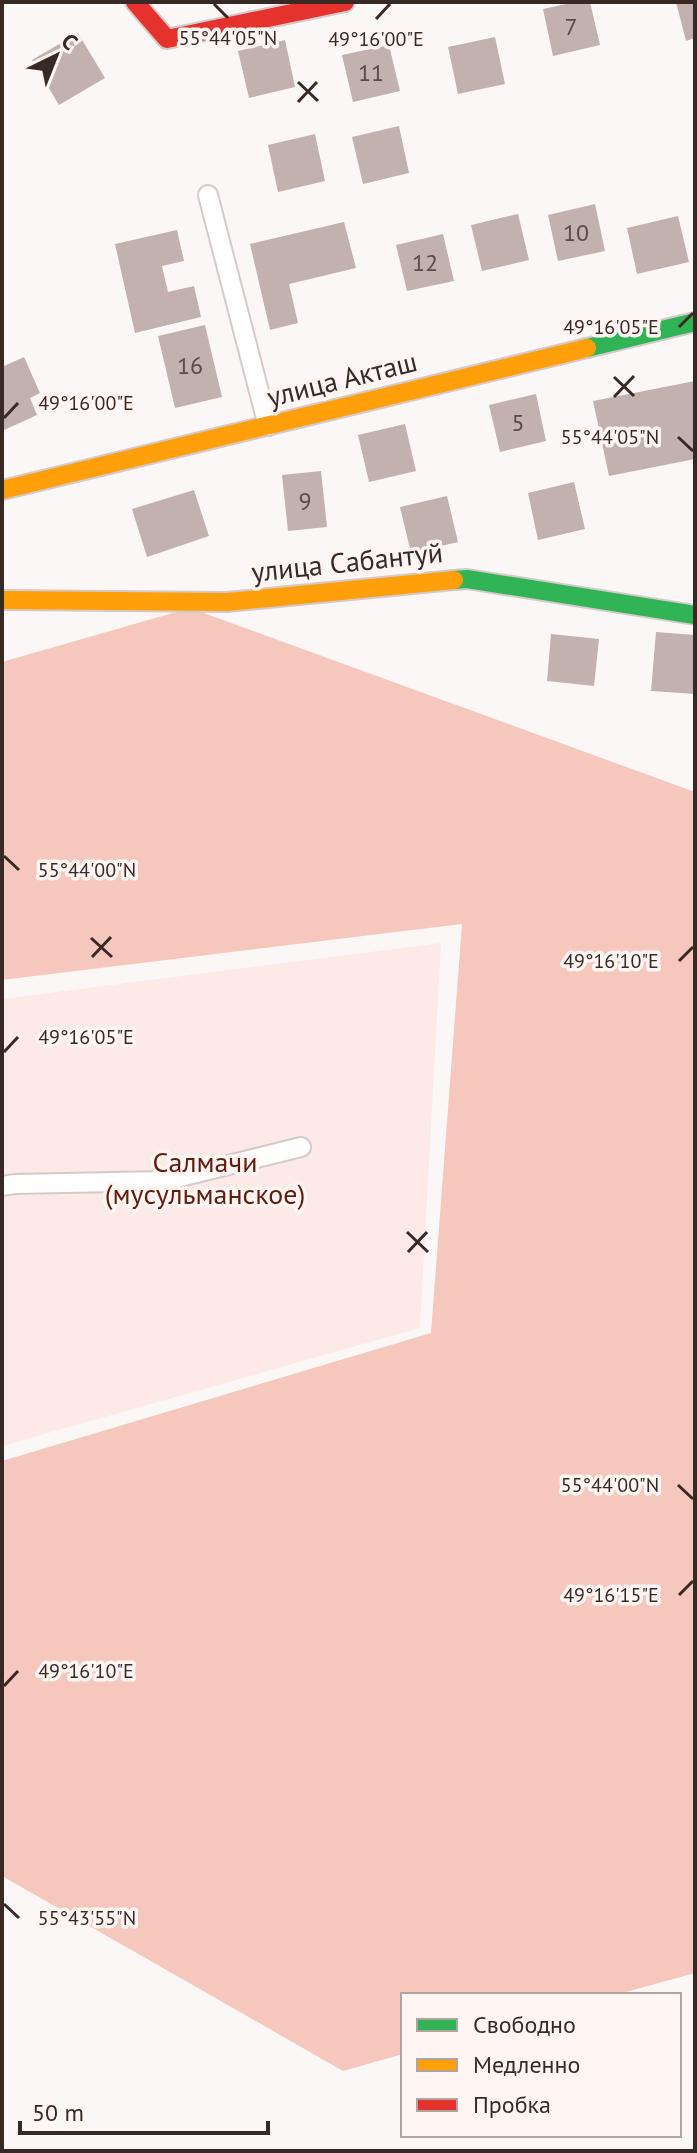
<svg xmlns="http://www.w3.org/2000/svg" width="697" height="2153" font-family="'PT Sans',sans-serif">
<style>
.green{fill:#fde9e5}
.forest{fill:#f6c7bd}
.building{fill:#c2b1ae}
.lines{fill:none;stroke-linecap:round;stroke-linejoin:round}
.lane-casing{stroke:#d5cac9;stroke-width:22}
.fast-casing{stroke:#d5cac9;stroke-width:22}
.slow-casing{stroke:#d5cac9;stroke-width:22}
.jam-casing{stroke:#d5cac9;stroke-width:22}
.lane{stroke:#fffefe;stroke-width:18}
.fast{stroke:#30b455;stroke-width:18}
.slow{stroke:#ff9f0a;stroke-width:18}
.jam{stroke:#e5322d;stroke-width:18}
.ticks{fill:none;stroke:#392925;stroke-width:3}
.labels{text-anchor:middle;stroke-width:7;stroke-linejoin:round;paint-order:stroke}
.number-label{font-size:24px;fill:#5b4b47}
.street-label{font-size:28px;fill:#392925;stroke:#fff6f4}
.park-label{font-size:28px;fill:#621b0c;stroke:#fff6f4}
.ticks-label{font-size:20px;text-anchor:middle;fill:#392925;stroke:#fff6f4;stroke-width:7;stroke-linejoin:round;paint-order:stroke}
</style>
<rect width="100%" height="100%" fill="#fcf7f7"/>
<path class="green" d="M 441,943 L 420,1328 L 2,1446 L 2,999 Z"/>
<path class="forest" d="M 190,608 L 695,792 L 695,1973 L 615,1995 L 403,1995 L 403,2054 L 343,2071 L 2,1876 L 2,1461 L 431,1333 L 462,924 L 2,980 L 2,662 Z"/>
<g class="building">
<path d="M 575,2 L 590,2 L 600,45 L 553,56 L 543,9 Z"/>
<path d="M 676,2 L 695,2 L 695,38 L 686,41 Z"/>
<path d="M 78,33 L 105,78 L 59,105 L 32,60 Z"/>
<path d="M 495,37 L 505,84 L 458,94 L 448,47 Z"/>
<path d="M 285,40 L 295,87 L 249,98 L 238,51 Z"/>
<path d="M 389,45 L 400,91 L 353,102 L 342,55 Z"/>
<path d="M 399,126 L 409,173 L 363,184 L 352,137 Z"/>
<path d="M 315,134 L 325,181 L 278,192 L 268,145 Z"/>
<path d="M 595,204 L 605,251 L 558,261 L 548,215 Z"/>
<path d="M 518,214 L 529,260 L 482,271 L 471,225 Z"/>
<path d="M 678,216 L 689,262 L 637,274 L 627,228 Z"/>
<path d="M 344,222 L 356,268 L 289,284 L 298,323 L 270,330 L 250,244 Z"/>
<path d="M 177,230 L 184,261 L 162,266 L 168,292 L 194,286 L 201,317 L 135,333 L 115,244 Z"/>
<path d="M 443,234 L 454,281 L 407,291 L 396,245 Z"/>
<path d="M 205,325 L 222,397 L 175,408 L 158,336 Z"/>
<path d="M 24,357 L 40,393 L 30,398 L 37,415 L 2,431 L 2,367 Z"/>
<path d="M 695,381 L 695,459 L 609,476 L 593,401 Z"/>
<path d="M 536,394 L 546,441 L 500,452 L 489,405 Z"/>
<path d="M 405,424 L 416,471 L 369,482 L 358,435 Z"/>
<path d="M 321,471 L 327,527 L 288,531 L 282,475 Z"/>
<path d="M 574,482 L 585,529 L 538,540 L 528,493 Z"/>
<path d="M 194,490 L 209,536 L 147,557 L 132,509 Z"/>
<path d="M 447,496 L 458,542 L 411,553 L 400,507 Z"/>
<path d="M 656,632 L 695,635 L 695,694 L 651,691 Z"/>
<path d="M 551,634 L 599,639 L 594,686 L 547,681 Z"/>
</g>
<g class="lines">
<defs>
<g id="lane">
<path d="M 208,195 L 268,426"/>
<path d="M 2,1186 L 15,1184 L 164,1181 L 301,1147"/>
</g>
<g id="fast">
<path d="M 587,348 L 695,322"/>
<path d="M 454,580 L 467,579 L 695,615"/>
</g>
<g id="slow">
<path d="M 2,490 L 587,348"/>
<path d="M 2,600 L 227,602 L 454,580"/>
</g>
<path id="jam" d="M 135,2 L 167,39 L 345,2"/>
</defs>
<use href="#lane" class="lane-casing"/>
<use href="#fast" class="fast-casing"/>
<use href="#slow" class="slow-casing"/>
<use href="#jam" class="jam-casing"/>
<use href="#lane" class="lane"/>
<use href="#fast" class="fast"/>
<use href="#slow" class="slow"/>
<use href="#jam" class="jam"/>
</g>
<path class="ticks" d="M 214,4 L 228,18M 376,19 L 390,4M 298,82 L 318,101M 298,102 L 317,82M 679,327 L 693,313M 614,377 L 634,396M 614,397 L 634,376M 4,418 L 18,403M 678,437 L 693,451M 4,856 L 19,870M 91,938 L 112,957M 92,957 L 111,937M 679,961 L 693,947M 4,1052 L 18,1037M 407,1232 L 428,1252M 408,1252 L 427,1232M 678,1485 L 693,1499M 679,1595 L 693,1581M 4,1686 L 18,1671M 4,1904 L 19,1918"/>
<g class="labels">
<g class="number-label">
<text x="571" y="35">7</text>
<text x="371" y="81">11</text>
<text x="576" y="241">10</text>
<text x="425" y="271">12</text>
<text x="190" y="374">16</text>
<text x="518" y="431">5</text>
<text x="305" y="509">9</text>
</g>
<g class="street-label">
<text transform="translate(342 379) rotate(-14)" y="10">улица Акташ</text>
<text transform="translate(347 562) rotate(-6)" y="10">улица Сабантуй</text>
</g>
<g class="park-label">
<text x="205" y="1172">Салмачи<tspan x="205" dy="32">(мусульманское)</tspan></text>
</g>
</g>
<g class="ticks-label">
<text x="228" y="45">55°44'05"N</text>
<text x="376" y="46">49°16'00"E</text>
<text x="611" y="334">49°16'05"E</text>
<text x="86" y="410">49°16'00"E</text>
<text x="610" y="444">55°44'05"N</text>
<text x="87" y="877">55°44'00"N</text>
<text x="611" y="968">49°16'10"E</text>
<text x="86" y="1044">49°16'05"E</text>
<text x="610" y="1492">55°44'00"N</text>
<text x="611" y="1602">49°16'15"E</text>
<text x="86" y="1678">49°16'10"E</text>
<text x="87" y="1925">55°43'55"N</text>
</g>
<rect width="697" height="2153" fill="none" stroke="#392925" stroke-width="8"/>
<rect x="401" y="1993" width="280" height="144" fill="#fff6f4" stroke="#b0a4a1" stroke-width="2"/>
<rect x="417" y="2019" width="40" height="12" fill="#30b455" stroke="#b0a4a1" stroke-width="2"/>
<text x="473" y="2033" font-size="24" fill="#392925">Свободно</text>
<rect x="417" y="2059" width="40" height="12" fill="#ff9f0a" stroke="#b0a4a1" stroke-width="2"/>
<text x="473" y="2073" font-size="24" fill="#392925">Медленно</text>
<rect x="417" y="2099" width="40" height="12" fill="#e5322d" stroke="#b0a4a1" stroke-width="2"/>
<text x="473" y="2113" font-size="24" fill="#392925">Пробка</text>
<g transform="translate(56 56) rotate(43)" stroke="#fff6f4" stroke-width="6" paint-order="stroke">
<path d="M0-6L14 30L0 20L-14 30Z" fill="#392925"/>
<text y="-12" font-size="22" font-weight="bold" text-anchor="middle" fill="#392925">С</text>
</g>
<path d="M20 2121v12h248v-12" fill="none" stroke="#392925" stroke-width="4"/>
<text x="32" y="2121" font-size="24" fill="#392925" stroke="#fff6f4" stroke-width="6" paint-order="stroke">50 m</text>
</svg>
